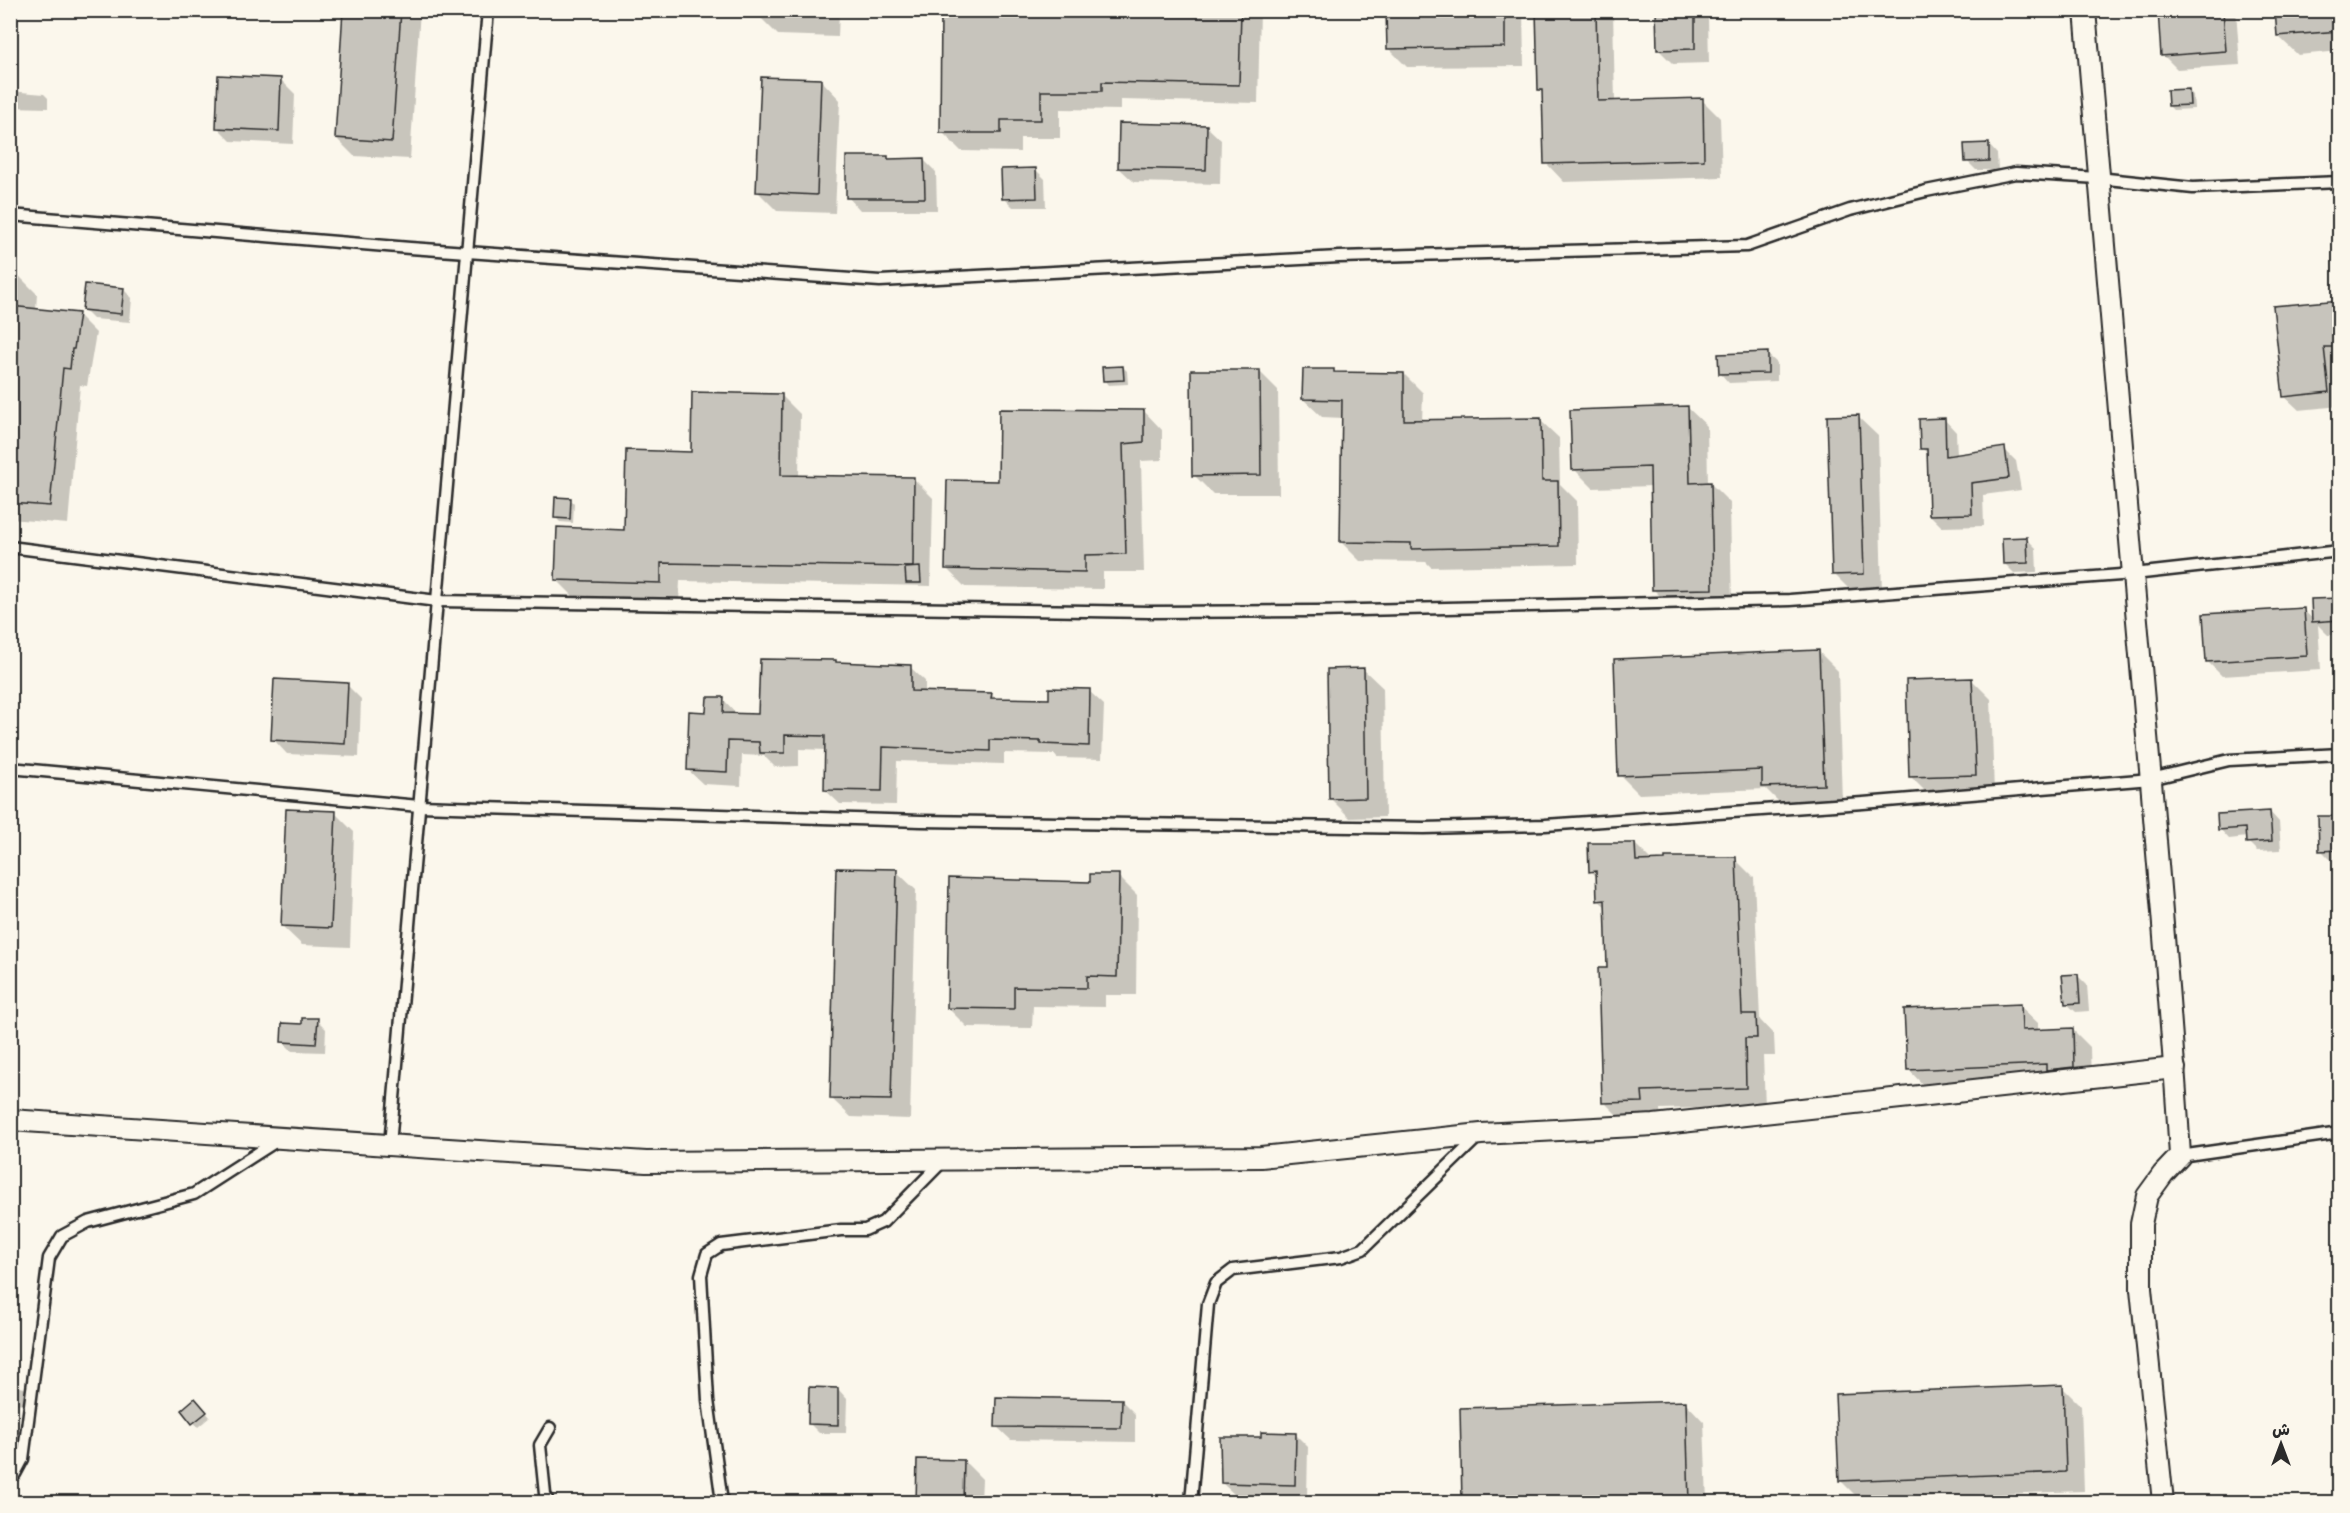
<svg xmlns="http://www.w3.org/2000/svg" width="2350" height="1513" font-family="Mali,'Playpen Sans Arabic',sans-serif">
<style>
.shadow{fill:#0003}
.building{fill:#c7c4bc;stroke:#2b2b2b;stroke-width:1.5}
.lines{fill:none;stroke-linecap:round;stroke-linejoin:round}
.lane-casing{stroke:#2b2b2b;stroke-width:15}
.street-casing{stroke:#2b2b2b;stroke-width:24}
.lane{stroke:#fbf7ec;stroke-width:10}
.street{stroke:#fbf7ec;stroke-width:20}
</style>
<rect width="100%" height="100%" fill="#fbf7ec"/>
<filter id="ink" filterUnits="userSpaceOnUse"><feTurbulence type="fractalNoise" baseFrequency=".0167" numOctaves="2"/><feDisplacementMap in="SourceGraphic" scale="12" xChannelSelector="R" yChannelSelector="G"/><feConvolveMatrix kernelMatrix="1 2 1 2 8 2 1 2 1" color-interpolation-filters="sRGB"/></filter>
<g filter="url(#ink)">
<g class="shadow">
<path d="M 344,10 L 420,10 L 410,159 L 354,156 L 336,138 Z"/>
<path d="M 759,10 L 839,10 L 838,37 L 778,35 L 759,16 Z"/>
<path d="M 942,10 L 1260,10 L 1258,103 L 1121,100 L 1121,110 L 1060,109 L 1060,138 L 1020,138 L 1020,152 L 961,151 L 942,132 Z"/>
<path d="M 1388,10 L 1523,10 L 1524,66 L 1407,67 L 1388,48 Z"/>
<path d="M 1538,10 L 1613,10 L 1615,102 L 1702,100 L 1720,118 L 1722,177 L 1564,182 L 1546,163 L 1544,94 L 1539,90 Z"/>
<path d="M 1657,10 L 1702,10 L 1708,17 L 1709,63 L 1673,64 L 1658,49 Z"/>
<path d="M 2160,10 L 2236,10 L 2240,65 L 2177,69 L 2163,55 Z"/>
<path d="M 2340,10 L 2340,51 L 2298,55 L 2278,36 Z"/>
<path d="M 281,80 L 295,94 L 293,144 L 231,141 L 217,127 Z"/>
<path d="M 821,80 L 840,100 L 835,213 L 777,211 L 758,192 Z"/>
<path d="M 10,91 L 44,94 L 48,98 L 48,108 L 10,107 Z"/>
<path d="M 2189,91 L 2193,95 L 2194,109 L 2173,110 L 2169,106 Z"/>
<path d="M 1206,126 L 1221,140 L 1220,184 L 1134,182 L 1119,168 Z"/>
<path d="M 1988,144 L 1997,154 L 1998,170 L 1976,170 L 1967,161 Z"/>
<path d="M 887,157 L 890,160 L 924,160 L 936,172 L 937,210 L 860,210 L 848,197 Z"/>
<path d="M 1036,170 L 1045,179 L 1046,207 L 1013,207 L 1004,198 Z"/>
<path d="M 10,276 L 19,276 L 37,294 L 36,310 L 78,315 L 96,333 L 87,386 L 80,385 L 68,524 L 10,519 Z"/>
<path d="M 123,289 L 132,298 L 130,322 L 93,319 L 84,310 Z"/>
<path d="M 2340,303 L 2340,361 L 2338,361 L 2340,406 L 2299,410 L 2284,396 Z"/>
<path d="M 1767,354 L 1777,363 L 1777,381 L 1729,383 L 1720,373 Z"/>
<path d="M 1123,367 L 1127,371 L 1128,384 L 1108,385 L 1104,380 Z"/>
<path d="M 1259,371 L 1278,390 L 1279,494 L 1213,494 L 1194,475 Z"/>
<path d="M 1333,371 L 1336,373 L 1404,374 L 1423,393 L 1422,422 L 1540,420 L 1559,438 L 1560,484 L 1577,501 L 1578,564 L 1431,567 L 1426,562 L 1360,561 L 1341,542 L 1343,418 L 1322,417 L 1303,399 Z"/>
<path d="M 781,395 L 800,414 L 799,477 L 914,479 L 933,498 L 931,586 L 680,581 L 679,602 L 575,598 L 556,579 L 625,531 L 692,454 Z"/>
<path d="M 1687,407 L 1707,426 L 1708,484 L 1711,484 L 1730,503 L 1732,608 L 1673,609 L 1654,590 L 1652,486 L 1593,488 L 1574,469 Z"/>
<path d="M 1144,411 L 1162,430 L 1162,460 L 1141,461 L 1144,572 L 1103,572 L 1103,589 L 965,587 L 947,569 L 999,482 Z"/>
<path d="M 1858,417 L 1878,436 L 1882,593 L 1853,593 L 1834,574 Z"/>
<path d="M 1944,419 L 1956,432 L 1957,456 L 2004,449 L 2016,461 L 2021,490 L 1983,495 L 1984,526 L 1942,527 L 1930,515 L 1929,455 L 1922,448 Z"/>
<path d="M 570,499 L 574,503 L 573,523 L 560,522 L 556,518 Z"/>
<path d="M 2026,538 L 2036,548 L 2037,572 L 2014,573 L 2005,564 Z"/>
<path d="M 2340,599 L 2340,635 L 2328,635 L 2318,625 L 2321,670 L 2222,676 L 2208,662 L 2303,610 L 2314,620 Z"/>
<path d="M 1819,652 L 1838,671 L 1842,803 L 1783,806 L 1766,789 L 1639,794 L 1620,775 Z"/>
<path d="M 837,664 L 910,667 L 925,681 L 925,693 L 991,694 L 996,699 L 1050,700 L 1089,691 L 1104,705 L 1102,759 L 1057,758 L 1054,754 L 1004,753 L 1004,764 L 897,761 L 896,805 L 840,804 L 825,790 L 826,750 L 799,749 L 799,766 L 775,767 L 764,756 L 742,755 L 741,786 L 703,784 L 688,770 L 708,714 L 723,699 L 738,715 L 759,716 Z"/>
<path d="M 1363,669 L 1383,688 L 1385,817 L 1350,818 L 1330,798 Z"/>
<path d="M 1972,680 L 1991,699 L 1994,794 L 1930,796 L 1911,777 Z"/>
<path d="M 347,685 L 361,699 L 359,757 L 287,754 L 273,739 Z"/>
<path d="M 2270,812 L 2279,822 L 2281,850 L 2257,851 L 2248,842 L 2247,837 L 2229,839 L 2220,829 Z"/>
<path d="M 335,813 L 354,832 L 350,947 L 302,945 L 282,926 Z"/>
<path d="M 2340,817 L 2340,859 L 2330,859 L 2321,850 Z"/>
<path d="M 1635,844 L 1653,862 L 1735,859 L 1754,878 L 1760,1020 L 1774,1035 L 1775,1056 L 1763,1056 L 1765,1106 L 1660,1109 L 1661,1120 L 1623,1121 L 1604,1102 L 1609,969 L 1607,908 L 1598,900 L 1598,878 L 1591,871 Z"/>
<path d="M 896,871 L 916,890 L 910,1119 L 851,1117 L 831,1098 Z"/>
<path d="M 1118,876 L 1137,895 L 1136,995 L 1105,995 L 1105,1007 L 1033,1006 L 1032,1028 L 967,1027 L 948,1008 L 1091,884 Z"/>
<path d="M 2077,975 L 2087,985 L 2089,1011 L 2076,1012 L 2066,1003 Z"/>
<path d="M 2020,1006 L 2038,1023 L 2038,1031 L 2072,1029 L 2090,1047 L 2091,1084 L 1926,1088 L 1909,1070 Z"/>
<path d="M 317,1020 L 326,1029 L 325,1052 L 292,1051 L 282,1041 L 303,1026 Z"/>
<path d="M 13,1385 L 24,1388 L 28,1392 L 26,1406 L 14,1403 L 10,1399 Z"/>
<path d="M 2062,1387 L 2081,1406 L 2084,1491 L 1859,1499 L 1840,1480 Z"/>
<path d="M 838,1389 L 847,1399 L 846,1433 L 819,1433 L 810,1424 Z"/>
<path d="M 1121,1400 L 1135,1414 L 1135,1442 L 1011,1440 L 996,1426 Z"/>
<path d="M 1685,1402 L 1704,1422 L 1707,1502 L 1464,1502 Z"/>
<path d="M 199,1404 L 210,1417 L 198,1427 L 183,1410 Z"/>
<path d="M 1295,1434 L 1308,1447 L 1307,1497 L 1235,1495 L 1222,1483 L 1263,1438 Z"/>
<path d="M 964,1461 L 982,1479 L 981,1502 L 917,1502 Z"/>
</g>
<g class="building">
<path d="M 343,10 L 401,10 L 392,142 L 335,138 Z"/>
<path d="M 941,10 L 1241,10 L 1239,85 L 1102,82 L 1102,91 L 1041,91 L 1041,120 L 1001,120 L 1001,133 L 940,133 Z"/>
<path d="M 1386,10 L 1505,10 L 1505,47 L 1387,49 Z"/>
<path d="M 1536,10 L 1596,10 L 1598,101 L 1703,98 L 1704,160 L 1544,164 L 1542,90 L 1538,90 Z"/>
<path d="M 1656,10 L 1695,10 L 1695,49 L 1657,50 Z"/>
<path d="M 2158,10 L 2223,10 L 2226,51 L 2161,56 Z"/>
<path d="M 2275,10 L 2340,10 L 2340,31 L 2277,36 Z"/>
<path d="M 218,75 L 281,78 L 279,131 L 216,128 Z"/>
<path d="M 761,77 L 821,79 L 817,195 L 756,192 Z"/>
<path d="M 2189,89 L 2190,105 L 2168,106 L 2167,90 Z"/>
<path d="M 1119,123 L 1207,125 L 1206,170 L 1118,168 Z"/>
<path d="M 1989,143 L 1989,161 L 1965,162 L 1964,144 Z"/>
<path d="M 846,156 L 888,156 L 888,159 L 924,158 L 925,198 L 846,198 Z"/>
<path d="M 1036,168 L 1037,198 L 1002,199 L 1001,169 Z"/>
<path d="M 85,284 L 124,288 L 121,314 L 82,310 Z"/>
<path d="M 2340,300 L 2340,347 L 2324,347 L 2329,392 L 2283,397 L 2273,306 Z"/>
<path d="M 10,306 L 79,313 L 74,349 L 72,349 L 70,369 L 63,368 L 50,506 L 10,503 Z"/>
<path d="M 1768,352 L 1768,373 L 1719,374 L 1718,354 Z"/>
<path d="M 1123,366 L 1124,380 L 1103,381 L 1102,367 Z"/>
<path d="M 1303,369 L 1334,369 L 1334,372 L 1404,373 L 1404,420 L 1541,418 L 1542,481 L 1558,481 L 1559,546 L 1411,549 L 1411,543 L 1340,542 L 1342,400 L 1302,399 Z"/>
<path d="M 1191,370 L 1260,370 L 1261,475 L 1192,476 Z"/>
<path d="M 692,392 L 782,394 L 781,475 L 914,477 L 913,567 L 661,563 L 661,583 L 555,580 L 557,527 L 624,530 L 626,450 L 691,452 Z"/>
<path d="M 1688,406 L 1690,483 L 1711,482 L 1713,589 L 1652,590 L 1650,467 L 1572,470 L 1570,410 Z"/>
<path d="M 999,409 L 1144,410 L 1144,442 L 1123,444 L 1126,554 L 1085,555 L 1085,572 L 945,569 L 947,480 L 998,481 Z"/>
<path d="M 1859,415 L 1864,574 L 1832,575 L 1827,416 Z"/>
<path d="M 1945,418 L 1946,456 L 2005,447 L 2009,478 L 1971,483 L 1972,514 L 1929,515 L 1927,449 L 1920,449 L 1919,419 Z"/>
<path d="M 555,497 L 571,498 L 570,519 L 554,518 Z"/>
<path d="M 2027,537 L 2028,563 L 2003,564 L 2002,538 Z"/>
<path d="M 920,567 L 921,583 L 906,583 L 905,568 Z"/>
<path d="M 2340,598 L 2340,620 L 2312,622 L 2311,599 Z"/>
<path d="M 2304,608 L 2307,656 L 2206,662 L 2203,614 Z"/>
<path d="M 1819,650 L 1824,785 L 1762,787 L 1762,770 L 1618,776 L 1614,659 Z"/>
<path d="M 760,659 L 836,660 L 836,662 L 911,665 L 911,691 L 992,693 L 991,698 L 1049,699 L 1049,688 L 1090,689 L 1089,746 L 1041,744 L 1041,741 L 990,740 L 990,751 L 883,747 L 882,791 L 824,790 L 825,736 L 785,735 L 785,753 L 760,753 L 759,742 L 728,741 L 727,772 L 687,770 L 689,711 L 706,712 L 707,697 L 724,697 L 723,713 L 758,714 Z"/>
<path d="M 1364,668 L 1366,798 L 1329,799 L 1327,669 Z"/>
<path d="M 1972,678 L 1976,775 L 1909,777 L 1906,680 Z"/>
<path d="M 274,679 L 348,683 L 345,744 L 271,740 Z"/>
<path d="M 286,809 L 336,811 L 331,928 L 281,926 Z"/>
<path d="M 2270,811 L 2272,841 L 2246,843 L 2245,828 L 2218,830 L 2217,814 Z"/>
<path d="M 2318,816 L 2340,816 L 2340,850 L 2319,851 Z"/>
<path d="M 1588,843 L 1635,843 L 1636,861 L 1665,860 L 1665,857 L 1736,857 L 1742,1014 L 1756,1014 L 1757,1038 L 1745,1038 L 1746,1088 L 1642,1091 L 1643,1102 L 1602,1103 L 1598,968 L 1607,968 L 1605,900 L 1597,901 L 1596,871 L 1589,872 Z"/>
<path d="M 836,868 L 897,869 L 891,1100 L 830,1099 Z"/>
<path d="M 1090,874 L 1119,874 L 1117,977 L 1087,976 L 1087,988 L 1014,987 L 1014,1009 L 947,1008 L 949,878 L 1090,882 Z"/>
<path d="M 2078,974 L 2080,1003 L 2065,1004 L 2062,975 Z"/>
<path d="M 2021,1004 L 2022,1030 L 2073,1028 L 2074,1067 L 2046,1070 L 2046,1064 L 1907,1070 L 1904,1009 Z"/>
<path d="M 302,1018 L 318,1018 L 316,1044 L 281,1042 L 282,1023 L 302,1024 Z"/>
<path d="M 2063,1385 L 2066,1472 L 1839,1481 L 1835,1394 Z"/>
<path d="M 809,1387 L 838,1388 L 838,1425 L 808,1424 Z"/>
<path d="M 996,1397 L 1122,1399 L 1121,1428 L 995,1427 Z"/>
<path d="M 195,1398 L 207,1412 L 192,1424 L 181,1410 Z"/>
<path d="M 1686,1401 L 1689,1503 L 1462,1503 L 1460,1408 Z"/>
<path d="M 1261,1432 L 1296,1433 L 1295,1485 L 1221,1483 L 1220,1437 L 1261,1437 Z"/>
<path d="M 917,1459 L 964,1460 L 963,1503 L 916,1503 Z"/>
</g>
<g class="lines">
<defs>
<g id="lane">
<path d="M 10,215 L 410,248 L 880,281 L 1339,257 L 1747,246 L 1850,210 L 1926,191 L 2016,173 L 2098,178 L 2193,188 L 2340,182"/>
<path d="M 10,547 L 437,601 L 1149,612 L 1317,611 L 1790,600 L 2134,574 L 2340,551"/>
<path d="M 10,768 L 419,806 L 921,821 L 1424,828 L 1545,825 L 1863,803 L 2151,779 L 2229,760 L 2340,754"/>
<path d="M 390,1145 L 488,10"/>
<path d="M 2180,1156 L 2340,1133"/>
<path d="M 10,1476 L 15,1474 L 23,1459 L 49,1258 L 62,1236 L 88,1222 L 194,1194 L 278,1140"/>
<path d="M 548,1502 L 545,1494 L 540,1445 L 550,1428"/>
<path d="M 722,1502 L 708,1400 L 701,1275 L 707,1254 L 721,1245 L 841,1230 L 865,1230 L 883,1222 L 944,1160"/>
<path d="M 1191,1502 L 1208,1304 L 1216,1283 L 1233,1270 L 1341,1257 L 1363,1249 L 1479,1136"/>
</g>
<g id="street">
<path d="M 2085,10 C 2105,272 2130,532 2152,793 C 2162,914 2173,1035 2180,1156 L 2163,1174 L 2147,1196 L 2141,1224 L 2141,1289 L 2163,1502"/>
<path d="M 10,1120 L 646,1162 L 1261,1157 L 1481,1134 L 1654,1125 L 2175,1068"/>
</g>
</defs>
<use href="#lane" class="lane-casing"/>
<use href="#street" class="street-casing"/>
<use href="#lane" class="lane"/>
<use href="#street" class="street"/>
</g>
</g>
<rect width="2350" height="1513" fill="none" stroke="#fbf7ec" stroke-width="36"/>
<rect x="18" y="18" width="2314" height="1477" fill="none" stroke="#2b2b2b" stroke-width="2" filter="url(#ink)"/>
<g transform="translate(2281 1444)" stroke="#fbf7ec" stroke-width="4.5" paint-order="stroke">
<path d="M0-4.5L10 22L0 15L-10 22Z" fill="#2b2b2b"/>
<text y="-9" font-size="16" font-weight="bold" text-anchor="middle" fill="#2b2b2b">ش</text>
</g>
</svg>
